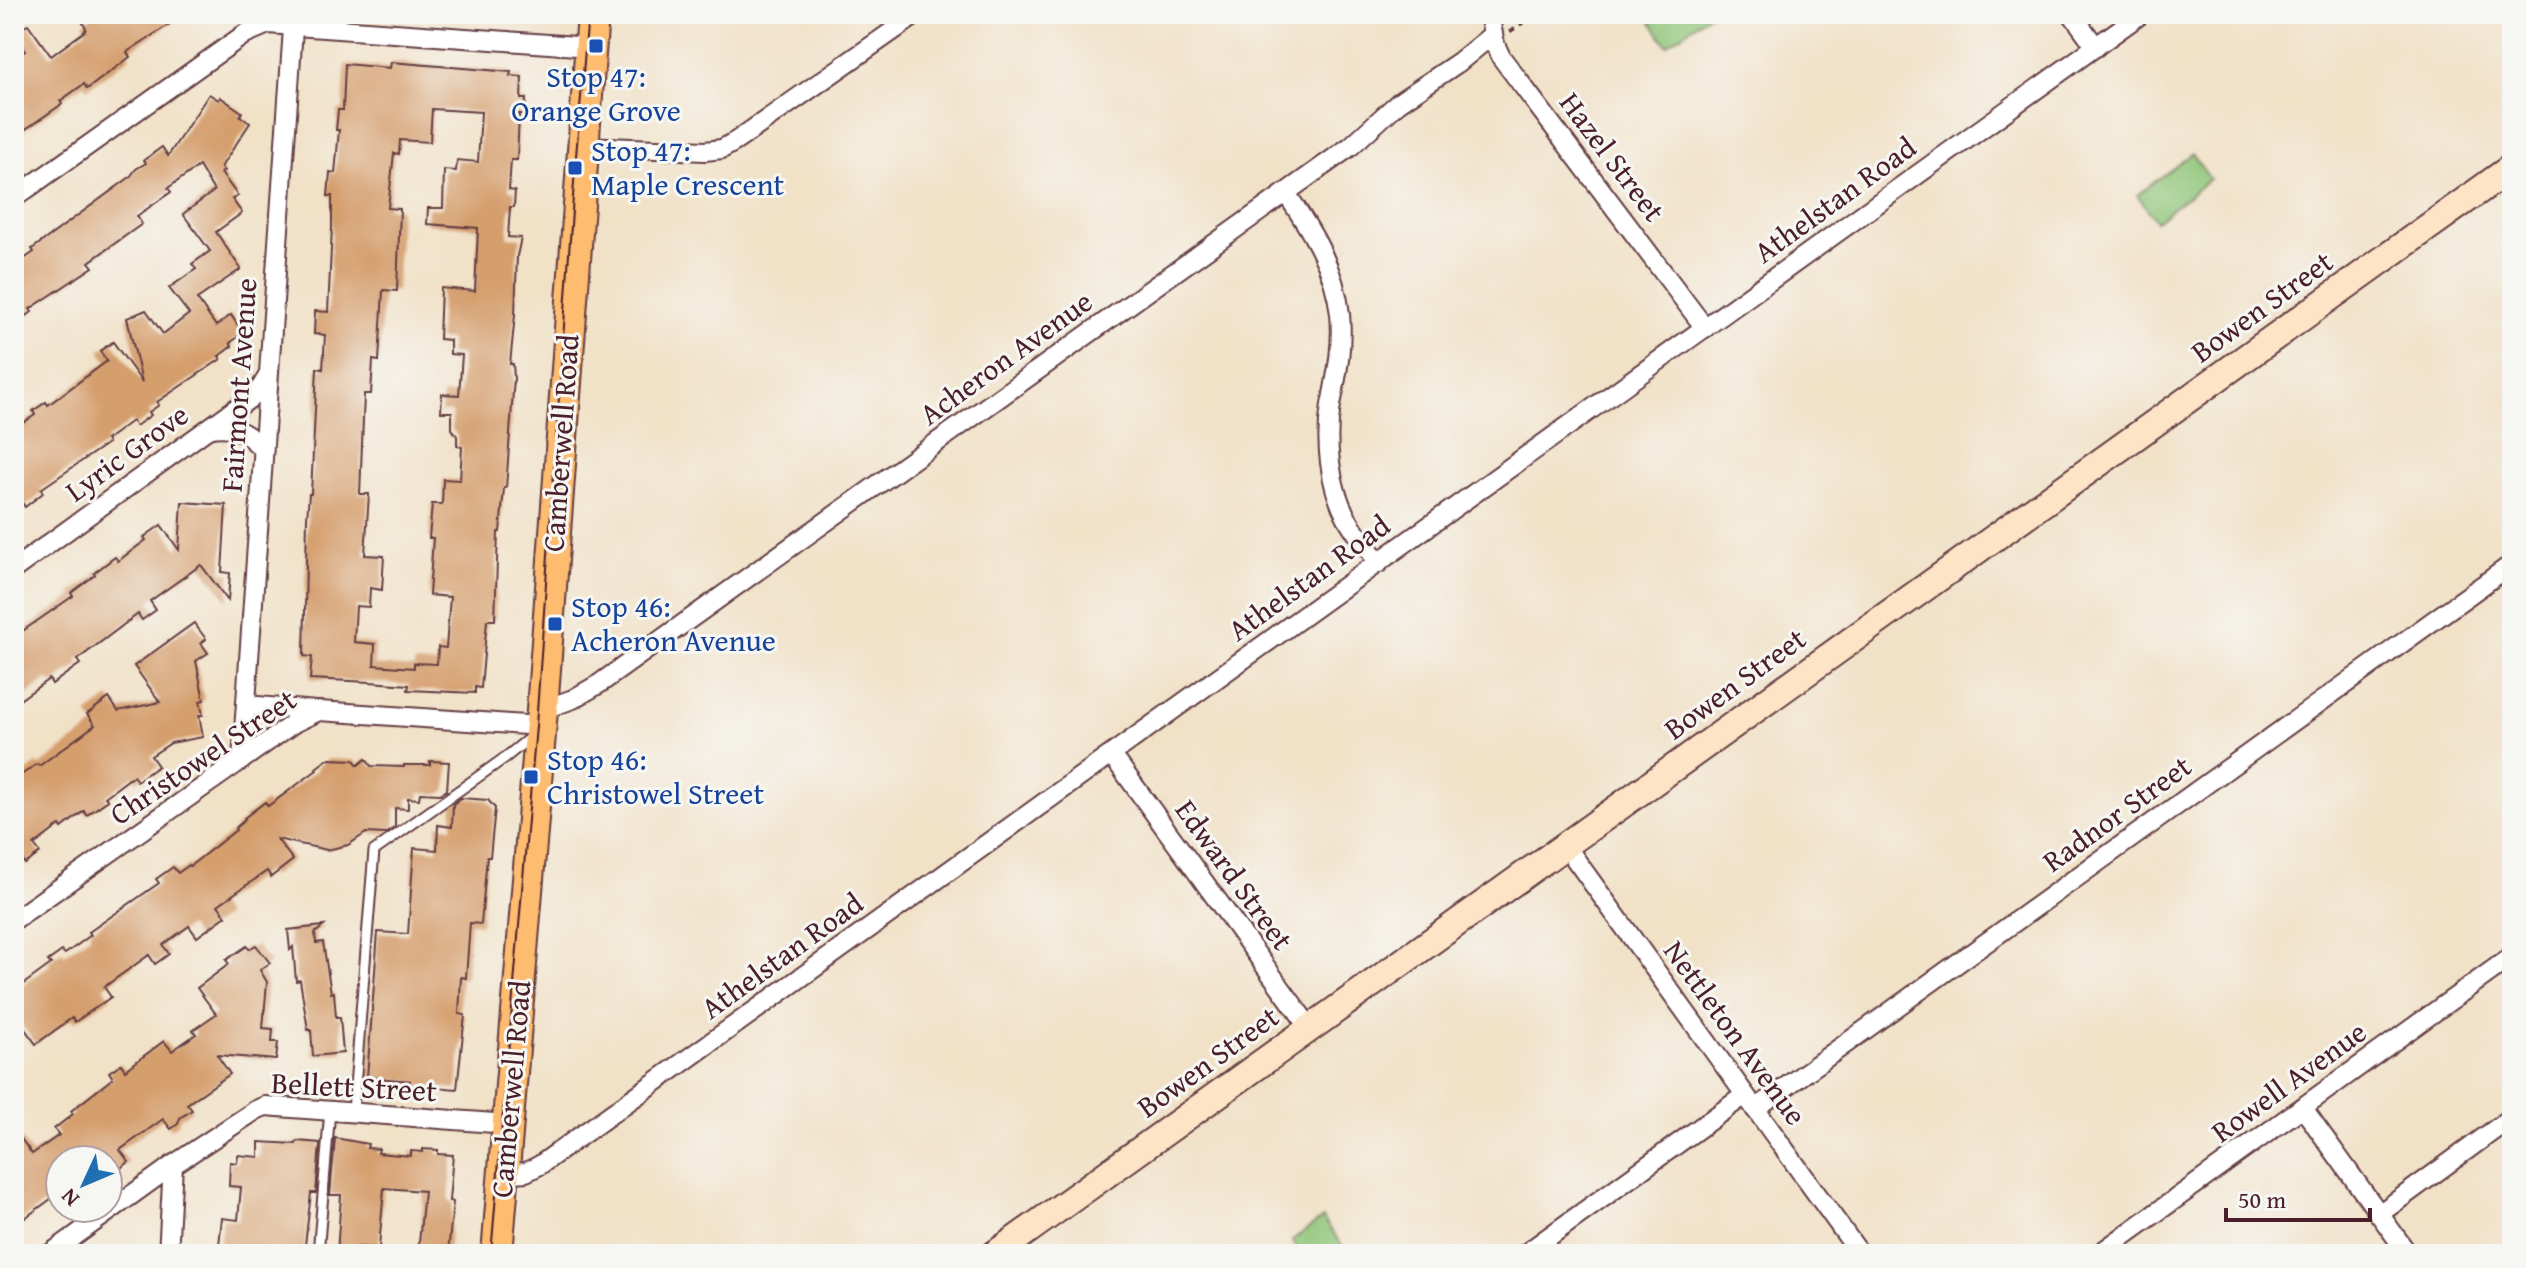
<svg xmlns="http://www.w3.org/2000/svg" width="2526" height="1268" font-family="'Gentium Book Plus',serif">
<style>
.green{fill:#8ec477;stroke:#6c7251;stroke-width:2}
.building{fill:#d59e6d;fill-rule:evenodd}
.lines{fill:none;stroke-linecap:round;stroke-linejoin:round}
.lane-casing{stroke:#633c42;stroke-width:13}
.street-casing{stroke:#633c42;stroke-width:22}
.secondary-casing{stroke:#633c42;stroke-width:30}
.primary-casing{stroke:#633c42;stroke-width:34}
.path{stroke:#633c42;stroke-width:3;stroke-dasharray:6 6;stroke-linecap:butt}
.lane{stroke:#fff;stroke-width:9}
.street{stroke:#fff;stroke-width:18}
.secondary{stroke:#fee4c6;stroke-width:26}
.primary{stroke:#fdbc70;stroke-width:30}
.tram{stroke:#4a1f2b;stroke-width:2}
.transit-dot{fill:#1a4fb4;stroke:#f6f6f2;stroke-width:3}
.labels{text-anchor:middle;stroke-width:6;stroke-linejoin:round;paint-order:stroke}
.transit-label{font-size:30px;fill:#164399;stroke:#f6f6f2;text-anchor:start}
.street-label{font-size:30px;fill:#4a1f2b;stroke:#f6f6f2}
</style>
<rect width="100%" height="100%" fill="#f6f6f2"/>
<filter id="ink" filterUnits="userSpaceOnUse"><feTurbulence type="fractalNoise" baseFrequency=".0125" numOctaves="2"/><feDisplacementMap in="SourceGraphic" scale="16" xChannelSelector="R" yChannelSelector="G"/><feConvolveMatrix kernelMatrix="1 2 1 2 8 2 1 2 1" color-interpolation-filters="sRGB"/></filter>
<filter id="wash" filterUnits="userSpaceOnUse"><feTurbulence type="fractalNoise" baseFrequency=".006" numOctaves="4" result="noise"/><feDisplacementMap in="SourceGraphic" scale="32" xChannelSelector="R" yChannelSelector="G"/><feGaussianBlur stdDeviation="1.8" result="paint"/><feColorMatrix in="noise" values="0 0 0 0 0 0 0 0 0 0 0 0 0 0 0 0 0 1.4 0 .05"/><feComposite in="paint" operator="in"/></filter>
<g filter="url(#wash)">
<rect width="100%" height="100%" fill="#f1e1c7"/>
<g class="green">
<path d="M 1655,14 L 1710,14 L 1667,45 L 1649,19 Z"/>
<path d="M 2192,154 L 2210,179 L 2156,221 L 2137,195 Z"/>
<path d="M 1323,1218 L 1348,1254 L 1302,1254 L 1292,1240 Z"/>
</g>
<g id="blocks">
<g class="building">
<path d="M 96,14 L 185,14 L 127,52 L 130,57 L 106,75 L 87,89 L 84,84 L 60,101 L 62,104 L 14,137 L 14,59 L 25,51 L 14,33 L 28,24 L 51,56 L 85,31 L 86,28 L 83,23 Z"/>
<path d="M 391,62 L 511,72 L 510,76 L 522,77 L 521,99 L 526,99 L 525,114 L 519,114 L 517,160 L 511,160 L 509,190 L 515,191 L 514,207 L 510,207 L 508,237 L 521,238 L 517,256 L 515,315 L 510,364 L 513,364 L 514,378 L 506,488 L 504,488 L 500,532 L 498,532 L 495,620 L 487,620 L 481,688 L 475,687 L 475,693 L 408,690 L 409,685 L 370,682 L 310,679 L 312,657 L 304,656 L 307,518 L 309,494 L 311,494 L 317,368 L 323,369 L 325,335 L 314,334 L 315,311 L 328,312 L 332,227 L 332,196 L 328,196 L 330,172 L 335,173 L 339,130 L 336,130 L 338,110 L 343,110 L 345,64 L 390,68 ZM 432,109 L 481,112 L 478,162 L 457,160 L 456,171 L 444,170 L 443,208 L 428,208 L 427,224 L 478,228 L 475,291 L 441,288 L 439,339 L 450,340 L 450,354 L 462,355 L 459,395 L 442,394 L 441,412 L 452,412 L 452,429 L 457,436 L 457,446 L 462,447 L 460,480 L 443,479 L 442,504 L 432,504 L 429,538 L 433,538 L 429,595 L 450,597 L 446,648 L 438,647 L 437,664 L 414,663 L 414,668 L 374,665 L 375,644 L 354,642 L 356,606 L 369,607 L 370,588 L 382,590 L 384,556 L 365,555 L 369,494 L 360,494 L 364,394 L 371,394 L 373,360 L 379,361 L 383,290 L 397,291 L 400,209 L 388,208 L 394,153 L 399,154 L 400,140 L 430,142 Z"/>
<path d="M 209,94 L 219,100 L 220,97 L 242,112 L 240,116 L 250,123 L 221,167 L 224,171 L 221,173 L 238,196 L 232,199 L 242,213 L 216,232 L 241,269 L 197,299 L 216,326 L 231,315 L 243,333 L 230,343 L 232,346 L 219,356 L 221,359 L 157,402 L 159,405 L 149,412 L 151,415 L 136,426 L 132,421 L 106,440 L 108,443 L 41,489 L 43,493 L 25,507 L 23,504 L 14,510 L 14,429 L 35,415 L 33,411 L 46,402 L 48,405 L 107,361 L 100,351 L 113,342 L 142,382 L 127,318 L 146,310 L 163,334 L 189,314 L 169,288 L 196,269 L 192,264 L 210,251 L 183,214 L 214,191 L 199,166 L 168,188 L 171,192 L 137,216 L 142,224 L 89,262 L 93,267 L 30,309 L 32,312 L 14,325 L 14,266 L 34,252 L 32,249 L 130,177 L 136,169 L 146,163 L 144,160 L 162,147 L 168,156 Z"/>
<path d="M 182,502 L 226,505 L 222,572 L 230,573 L 228,601 L 201,565 L 150,601 L 156,610 L 142,620 L 138,614 L 77,660 L 80,664 L 52,684 L 49,679 L 14,704 L 14,637 L 73,596 L 71,593 L 95,575 L 94,573 L 115,557 L 118,561 L 146,540 L 144,537 L 161,525 L 179,550 Z"/>
<path d="M 194,623 L 206,639 L 201,643 L 208,653 L 196,661 L 204,700 L 200,701 L 203,715 L 199,715 L 203,737 L 171,743 L 151,756 L 158,766 L 137,781 L 133,776 L 105,797 L 108,800 L 87,815 L 84,811 L 62,828 L 60,825 L 34,845 L 40,853 L 25,864 L 14,849 L 14,780 L 37,764 L 39,766 L 95,725 L 87,714 L 109,698 L 118,711 L 160,702 L 134,666 Z"/>
<path d="M 328,759 L 354,760 L 358,765 L 366,759 L 371,766 L 404,767 L 404,765 L 430,765 L 430,761 L 449,762 L 447,790 L 440,794 L 420,793 L 419,799 L 408,798 L 408,809 L 395,808 L 395,827 L 385,834 L 366,833 L 348,845 L 327,850 L 277,839 L 293,860 L 271,877 L 267,871 L 218,905 L 226,916 L 197,937 L 189,926 L 163,945 L 169,954 L 155,964 L 149,955 L 104,987 L 111,997 L 75,1022 L 72,1018 L 36,1044 L 21,1024 L 14,1029 L 14,991 L 51,964 L 48,961 L 62,951 L 65,954 L 91,935 L 89,932 L 159,883 L 156,879 L 173,867 L 178,873 L 189,865 L 190,866 L 236,830 L 235,828 L 245,820 L 244,818 L 265,802 L 268,806 L 317,770 L 316,768 Z"/>
<path d="M 461,798 L 488,800 L 495,808 L 490,857 L 487,857 L 481,924 L 470,923 L 466,978 L 461,977 L 459,1014 L 465,1015 L 457,1089 L 410,1085 L 410,1081 L 367,1077 L 378,932 L 408,934 L 414,848 L 437,850 L 438,825 L 452,827 L 453,804 Z"/>
<path d="M 324,926 L 315,933 L 316,943 L 323,942 L 331,993 L 334,992 L 336,1017 L 340,1017 L 343,1053 L 313,1056 L 311,1030 L 308,1030 L 300,980 L 296,981 L 293,947 L 290,950 L 288,930 Z"/>
<path d="M 256,945 L 270,963 L 260,970 L 267,982 L 263,1028 L 273,1029 L 272,1042 L 278,1042 L 276,1060 L 217,1055 L 230,1074 L 187,1104 L 192,1110 L 180,1118 L 178,1124 L 171,1129 L 163,1119 L 120,1150 L 129,1162 L 108,1177 L 108,1160 L 60,1160 L 60,1171 L 49,1179 L 59,1193 L 14,1226 L 14,1129 L 32,1154 L 59,1135 L 54,1129 L 73,1114 L 71,1111 L 113,1078 L 109,1072 L 121,1064 L 125,1070 L 164,1041 L 172,1051 L 196,1034 L 193,1030 L 216,1014 L 197,988 L 229,964 L 226,960 L 247,946 L 249,949 Z"/>
<path d="M 335,1138 L 368,1144 L 367,1148 L 379,1149 L 378,1153 L 411,1156 L 411,1151 L 423,1152 L 423,1149 L 438,1150 L 438,1154 L 453,1155 L 449,1201 L 453,1202 L 448,1254 L 418,1254 L 424,1191 L 384,1188 L 379,1248 L 357,1247 L 356,1254 L 337,1254 L 341,1195 L 330,1195 Z"/>
<path d="M 297,1141 L 320,1143 L 316,1193 L 311,1193 L 304,1254 L 218,1254 L 222,1218 L 238,1220 L 241,1187 L 229,1186 L 230,1162 L 237,1163 L 238,1155 L 259,1157 L 259,1142 L 296,1144 Z"/>
</g>
</g>
</g>
<g filter="url(#ink)">
<use href="#blocks" fill-opacity="0" stroke="#633c42" stroke-width="2"/>
<g class="lines">
<defs>
<g id="lane">
<path d="M 353,1111 L 374,851 L 506,757 L 532,736"/>
<path d="M 318,1254 L 330,1110"/>
</g>
<g id="street">
<path d="M 1489,14 L 1495,44 L 1501,57 L 1705,328"/>
<path d="M 2072,14 L 2096,47"/>
<path d="M 583,146 L 705,151 L 722,149 L 736,141 L 917,14"/>
<path d="M 1286,193 C 1311,230 1335,268 1340,314 C 1343,346 1337,374 1331,405 C 1325,441 1329,485 1347,518 C 1356,534 1368,548 1379,563"/>
<path d="M 14,198 L 245,34 L 268,24 L 591,47"/>
<path d="M 208,429 C 230,423 249,433 263,450"/>
<path d="M 14,569 L 249,399 L 260,389 L 268,376"/>
<path d="M 246,705 L 316,711"/>
<path d="M 542,710 L 573,699 L 599,684 L 1351,146 L 1398,103 L 1459,62 L 1492,35"/>
<path d="M 1112,755 L 1310,1028"/>
<path d="M 242,760 L 294,14"/>
<path d="M 1565,845 L 1860,1254"/>
<path d="M 14,920 L 294,723 L 319,711 L 541,726"/>
<path d="M 2303,1108 L 2408,1254"/>
<path d="M 1755,1109 L 2512,564"/>
<path d="M 504,1174 L 526,1172 L 540,1165 L 2141,14"/>
<path d="M 2379,1214 L 2512,1117"/>
<path d="M 50,1254 L 173,1165 L 256,1110 L 265,1106 L 508,1124"/>
<path d="M 168,1254 L 173,1165"/>
<path d="M 1525,1254 L 1745,1095"/>
<path d="M 2099,1254 L 2512,956"/>
</g>
<path id="secondary" d="M 995,1254 L 2512,167"/>
<path id="primary" d="M 497,1254 L 542,710 L 593,14"/>
</defs>
<use href="#lane" class="lane-casing"/>
<use href="#street" class="street-casing"/>
<use href="#secondary" class="secondary-casing"/>
<use href="#primary" class="primary-casing"/>
<path class="path" d="M 1510,32 L 1536,14"/>
<use href="#lane" class="lane"/>
<use href="#street" class="street"/>
<use href="#secondary" class="secondary"/>
<use href="#primary" class="primary"/>
<path class="tram" d="M 491,1254 L 536,726 L 575,168 L 588,14"/>
</g>
</g>
<g class="transit-dot">
<rect x="588" y="38" width="16" height="16" rx="4"/>
<rect x="567" y="160" width="16" height="16" rx="4"/>
<rect x="547" y="616" width="16" height="16" rx="4"/>
<rect x="523" y="769" width="16" height="16" rx="4"/>
</g>
<g class="labels">
<g class="transit-label">
<text x="596" y="87" text-anchor="middle">Stop 47:<tspan x="596" dy="34">Orange Grove</tspan></text>
<text x="591" y="161">Stop 47:<tspan x="591" dy="34">Maple Crescent</tspan></text>
<text x="571" y="617">Stop 46:<tspan x="571" dy="34">Acheron Avenue</tspan></text>
<text x="547" y="770">Stop 46:<tspan x="547" dy="34">Christowel Street</tspan></text>
</g>
<g class="street-label">
<text transform="translate(1612 157) rotate(53)" y="10">Hazel Street</text>
<text transform="translate(1835 200) rotate(-36)" y="10">Athelstan Road</text>
<text transform="translate(2262 307) rotate(-36)" y="10">Bowen Street</text>
<text transform="translate(1006 358) rotate(-36)" y="10">Acheron Avenue</text>
<text transform="translate(239 385) rotate(-86)" y="10">Fairmont Avenue</text>
<text transform="translate(561 443) rotate(-86)" y="10">Camberwell Road</text>
<text transform="translate(127 453) rotate(-36)" y="10">Lyric Grove</text>
<text transform="translate(1309 578) rotate(-36)" y="10">Athelstan Road</text>
<text transform="translate(1735 684) rotate(-36)" y="10">Bowen Street</text>
<text transform="translate(203 757) rotate(-34)" y="10">Christowel Street</text>
<text transform="translate(2117 814) rotate(-36)" y="10">Radnor Street</text>
<text transform="translate(1234 875) rotate(54)" y="10">Edward Street</text>
<text transform="translate(782 956) rotate(-36)" y="10">Athelstan Road</text>
<text transform="translate(1735 1033) rotate(54)" y="10">Nettleton Avenue</text>
<text transform="translate(1208 1062) rotate(-36)" y="10">Bowen Street</text>
<text transform="translate(2289 1082) rotate(-36)" y="10">Rowell Avenue</text>
<text transform="translate(354 1087) rotate(3)" y="10">Bellett Street</text>
<text transform="translate(511 1089) rotate(-85)" y="10">Camberwell Road</text>
</g>
</g>
<rect width="2526" height="1268" fill="none" stroke="#f6f6f2" stroke-width="48"/>
<g transform="translate(84 1184) rotate(226)"><circle r="38" fill="#f6f6f2" stroke="#b1a0a2" stroke-width="2"/>
<path d="M0-6L14 30L0 20L-14 30Z" fill="#1f6fb2"/>
<text y="-12" font-size="22" font-weight="bold" text-anchor="middle" fill="#4a1f2b">N</text>
</g>
<path d="M2226 1208v12h144v-12" fill="none" stroke="#4a1f2b" stroke-width="4"/>
<text x="2238" y="1208" font-size="24" fill="#4a1f2b" stroke="#f6f6f2" stroke-width="6" paint-order="stroke">50 m</text>
</svg>
